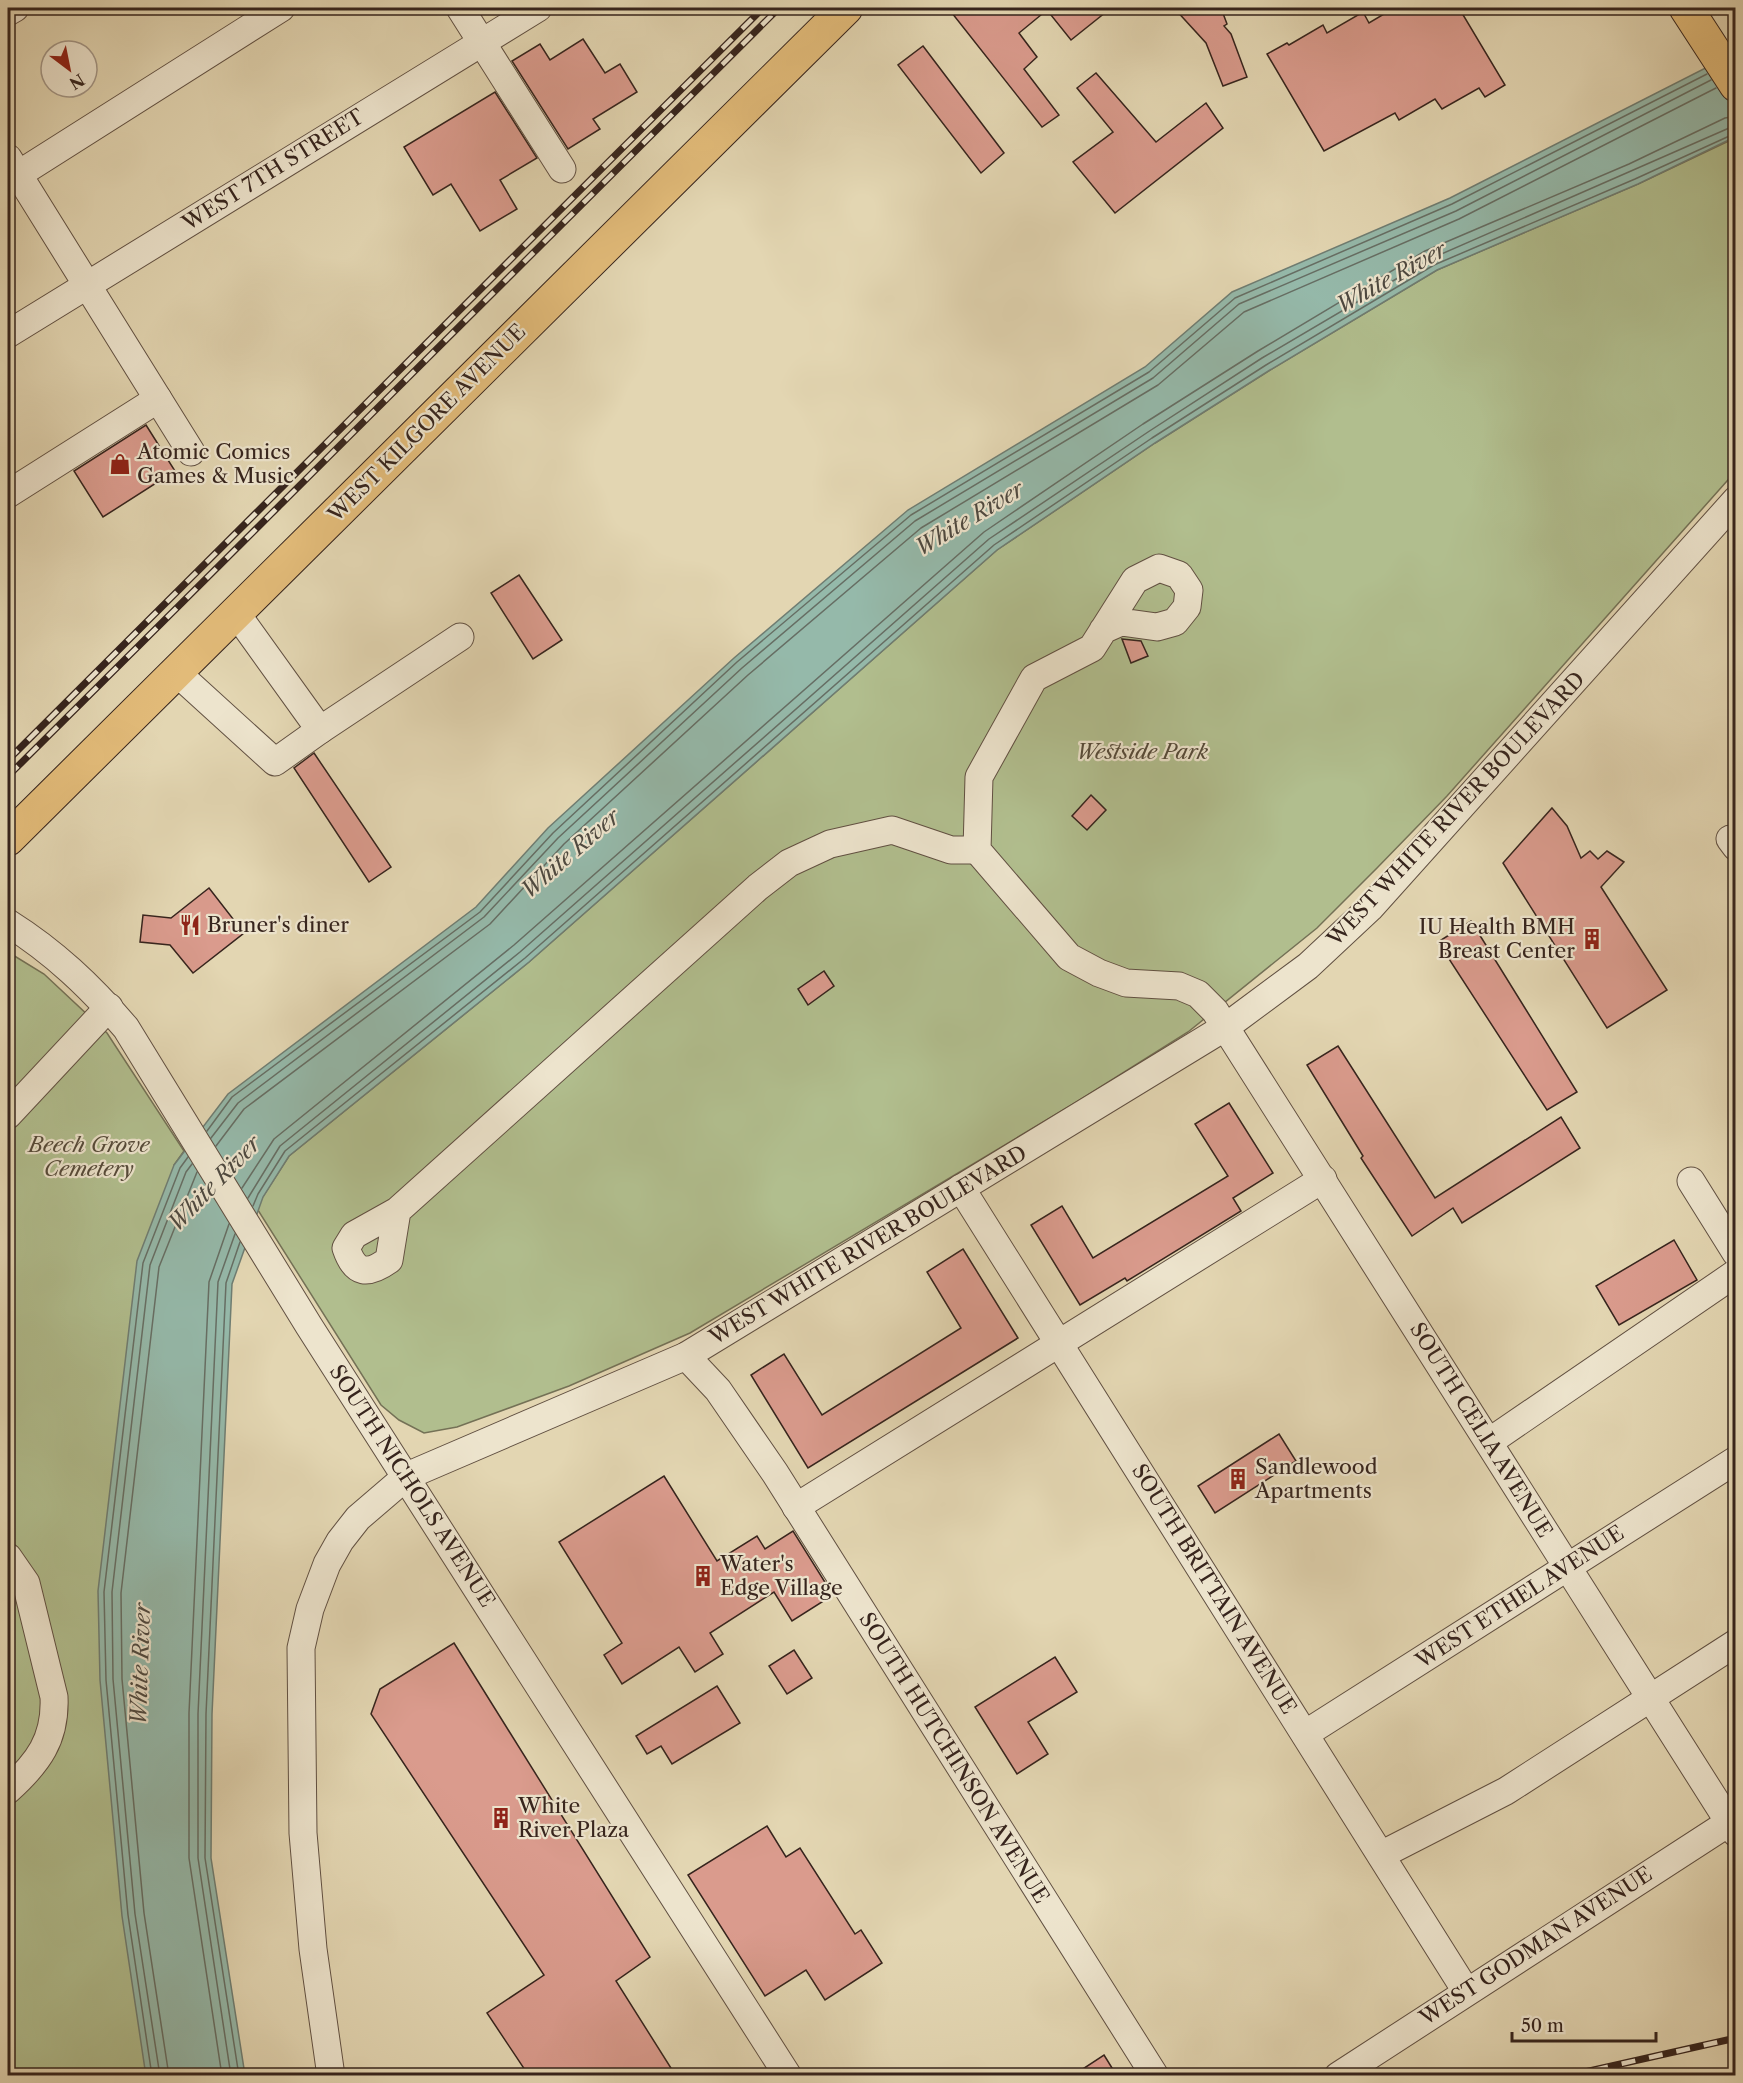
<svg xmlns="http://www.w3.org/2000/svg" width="1743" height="2083" font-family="'Libre Caslon Text',serif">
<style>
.green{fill:#b1be8e;stroke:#747156;stroke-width:1.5}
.water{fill:#95b9aa;stroke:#6f7d72;stroke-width:1.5}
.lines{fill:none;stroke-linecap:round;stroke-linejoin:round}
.shore{stroke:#666e64;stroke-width:1.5}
.building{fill:#da9b8d;stroke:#36241d;stroke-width:1.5}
.minor-casing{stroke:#615042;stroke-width:29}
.major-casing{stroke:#36241d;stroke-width:35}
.minor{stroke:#ede4cd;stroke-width:27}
.major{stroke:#e2bb79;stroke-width:33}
.rail-casing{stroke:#36241d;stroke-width:7}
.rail{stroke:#ede4cd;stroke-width:4.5;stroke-dasharray:14;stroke-linecap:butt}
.labels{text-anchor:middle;stroke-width:4.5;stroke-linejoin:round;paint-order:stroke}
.street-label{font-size:21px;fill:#36241d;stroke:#ede4cd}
.poi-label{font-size:21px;fill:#36241d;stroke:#ede4cd;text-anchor:start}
.park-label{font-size:21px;font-style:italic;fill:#554a39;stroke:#ede4cd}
.water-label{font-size:22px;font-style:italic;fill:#4e4940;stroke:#ede4cd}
</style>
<rect width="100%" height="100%" fill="#e3d6b2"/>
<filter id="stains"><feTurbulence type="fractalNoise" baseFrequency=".00333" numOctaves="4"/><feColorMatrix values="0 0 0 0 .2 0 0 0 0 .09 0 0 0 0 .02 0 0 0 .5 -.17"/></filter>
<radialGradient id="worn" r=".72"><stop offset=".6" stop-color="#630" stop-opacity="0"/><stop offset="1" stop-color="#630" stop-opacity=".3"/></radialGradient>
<g class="green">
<path d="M 1735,138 L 1735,472 L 1447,796 L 1377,868 L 1317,928 L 1188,1032 L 1075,1103 L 690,1333 L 569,1386 L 457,1427 L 424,1433 L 399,1420 L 381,1405 L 256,1207 L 289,1156 L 529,962 L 997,550 L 1155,443 L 1270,370 L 1437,270 L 1638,184 Z"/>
<path d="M 8,952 L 44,974 L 107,1033 L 184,1151 L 174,1165 L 147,2075 L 8,2075 Z"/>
</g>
<path class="water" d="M 1735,53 L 1735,137 L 1638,184 L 1437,270 L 1270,370 L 1155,443 L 997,550 L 529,962 L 289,1156 L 263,1197 L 232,1284 L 212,1714 L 211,1858 L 245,2075 L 146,2076 L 122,1916 L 100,1680 L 98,1591 L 137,1261 L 174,1165 L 228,1094 L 476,907 L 548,828 L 734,658 L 908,510 L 1145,367 L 1232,292 L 1450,198 Z"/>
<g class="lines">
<g class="shore">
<path d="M 207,1131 L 232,1097 L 480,912 L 553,833 L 737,662 L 911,515 L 1149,372 L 1235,298 L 1452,204 L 1707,74"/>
<path d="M 211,1138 L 238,1103 L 484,917 L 558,838 L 742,668 L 915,521 L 1153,378 L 1239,304 L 1456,211 L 1711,80"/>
<path d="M 216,1146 L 244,1109 L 490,924 L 564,844 L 748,675 L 921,528 L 1158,385 L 1244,312 L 1459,219 L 1716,88"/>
<path d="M 242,1188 L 274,1139 L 514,945 L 984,532 L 1143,424 L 1258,351 L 1425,251 L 1629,164 L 1725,118 L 1736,116"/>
<path d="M 248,1198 L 280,1146 L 520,952 L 989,539 L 1148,432 L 1262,358 L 1430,259 L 1736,125"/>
<path d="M 253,1206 L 258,1194 L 285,1151 L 525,958 L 994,545 L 1152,438 L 1266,365 L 1434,265 L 1635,179 L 1736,133"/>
<path d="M 152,2076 L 128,1915 L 106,1680 L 104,1592 L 143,1263 L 180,1168 L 188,1157"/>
<path d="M 160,2076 L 135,1914 L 113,1679 L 112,1592 L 150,1265 L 186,1172 L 192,1164"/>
<path d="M 169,2076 L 144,1913 L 122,1679 L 121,1593 L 159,1267 L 197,1172"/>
<path d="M 222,2076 L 189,1858 L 189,1713 L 209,1282 L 229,1224"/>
<path d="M 231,2076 L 198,1858 L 198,1714 L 218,1282 L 235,1234"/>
<path d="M 239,2076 L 205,1858 L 206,1714 L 226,1283 L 240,1242"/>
</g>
</g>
<g class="building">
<path d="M 948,8 L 1111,8 L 1071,40 L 1047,10 L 1019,33 L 1037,57 L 1024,69 L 1059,115 L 1042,127 Z"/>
<path d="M 1174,8 L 1221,8 L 1227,24 L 1224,26 L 1231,34 L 1247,77 L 1223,86 L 1206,43 Z"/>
<path d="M 1394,8 L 1459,8 L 1505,85 L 1485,97 L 1479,88 L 1442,109 L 1435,99 L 1399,120 L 1395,113 L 1324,151 L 1267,54 L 1287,43 L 1289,45 L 1323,25 L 1327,33 L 1363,12 L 1369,23 Z"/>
<path d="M 583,39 L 605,73 L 620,64 L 637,92 L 593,119 L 600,129 L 568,149 L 512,61 L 540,44 L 550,60 Z"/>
<path d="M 923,46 L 1004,153 L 981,173 L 898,65 Z"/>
<path d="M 1096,73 L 1156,142 L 1206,103 L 1223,128 L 1115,213 L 1073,162 L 1113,132 L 1077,88 Z"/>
<path d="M 495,92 L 537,158 L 500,180 L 517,209 L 480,231 L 451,184 L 433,195 L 404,147 Z"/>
<path d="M 146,425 L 175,471 L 103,517 L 74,471 Z"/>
<path d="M 519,575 L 562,640 L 533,659 L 491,593 Z"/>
<path d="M 1122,639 L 1141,641 L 1148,656 L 1131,663 Z"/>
<path d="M 314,753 L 391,867 L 369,882 L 294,768 Z"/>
<path d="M 1091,795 L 1106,810 L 1087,830 L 1072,816 Z"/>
<path d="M 1552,808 L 1567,826 L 1581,858 L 1590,851 L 1598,859 L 1607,851 L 1624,862 L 1601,887 L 1667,990 L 1607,1028 L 1503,863 Z"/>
<path d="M 209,888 L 244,933 L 193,973 L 170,945 L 140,942 L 143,915 L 171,918 Z"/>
<path d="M 1471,921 L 1577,1092 L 1547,1110 L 1438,942 Z"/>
<path d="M 824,971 L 834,986 L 808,1005 L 798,989 Z"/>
<path d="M 1338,1046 L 1435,1198 L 1561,1117 L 1580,1148 L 1462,1223 L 1453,1208 L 1412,1236 L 1361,1158 L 1363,1156 L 1307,1065 Z"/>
<path d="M 1229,1103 L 1273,1173 L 1233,1198 L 1241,1211 L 1127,1281 L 1125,1278 L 1080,1305 L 1031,1225 L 1062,1206 L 1093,1258 L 1228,1176 L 1195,1124 Z"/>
<path d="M 1674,1240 L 1697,1280 L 1619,1325 L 1596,1286 Z"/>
<path d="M 963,1249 L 1018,1338 L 808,1468 L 751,1375 L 784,1354 L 822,1415 L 961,1328 L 927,1272 Z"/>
<path d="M 1279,1434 L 1296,1461 L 1215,1513 L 1198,1486 Z"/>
<path d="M 664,1476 L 717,1561 L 757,1536 L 765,1549 L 793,1531 L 833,1595 L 792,1621 L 774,1592 L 710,1633 L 723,1654 L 695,1672 L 679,1647 L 622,1684 L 604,1655 L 622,1643 L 559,1542 Z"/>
<path d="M 454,1643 L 650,1957 L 616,1981 L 676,2076 L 529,2076 L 487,2013 L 544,1975 L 371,1714 L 380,1689 Z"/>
<path d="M 794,1650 L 812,1678 L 787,1694 L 769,1666 Z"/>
<path d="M 1055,1657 L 1077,1692 L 1028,1722 L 1048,1754 L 1017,1774 L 975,1707 Z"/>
<path d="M 717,1686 L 740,1723 L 672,1764 L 661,1746 L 647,1754 L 636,1736 Z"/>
<path d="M 767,1826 L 786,1857 L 800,1848 L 855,1934 L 861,1930 L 882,1963 L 825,2000 L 806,1970 L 765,1996 L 688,1875 Z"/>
<path d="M 1104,2055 L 1117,2076 L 1072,2076 Z"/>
</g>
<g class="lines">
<defs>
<g id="minor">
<path d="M 460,8 L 562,169"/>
<path d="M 8,12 L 15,8"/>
<path d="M 8,158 L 191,452"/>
<path d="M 8,181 L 281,8"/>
<path d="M 8,334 L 538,8"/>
<path d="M 8,494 L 158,399"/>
<path d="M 236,613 L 320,730 L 460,637"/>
<path d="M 1103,630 L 1121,622 L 1157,627 L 1175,622 L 1187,607 L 1189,590 L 1179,575 L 1159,568 L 1135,580 L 1092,648 L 1034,678 L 979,777 L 977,850 L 1069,957 L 1099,973 L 1126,983 L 1179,986 L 1198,994 L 1215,1011 L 1736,1833"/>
<path d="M 176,672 L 275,762 L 320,730"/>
<path d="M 1730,839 L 1736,847"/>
<path d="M 8,923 C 54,952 90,986 126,1028 L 309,1326 L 788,2076"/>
<path d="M 8,1115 L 109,1007"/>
<path d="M 1691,1181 L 1736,1253"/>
<path d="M 961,1188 L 1466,1991"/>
<path d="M 397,1211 L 389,1260 C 368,1275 355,1275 346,1248 L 354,1235 L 397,1211 L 758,887 L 789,863 L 830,844 L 892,830 L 951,850 L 977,850"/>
<path d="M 686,1356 L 718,1390 L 775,1473 L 1155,2076"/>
<path d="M 1489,1442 L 1736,1273"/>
<path d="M 796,1507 L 1323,1179"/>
<path d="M 8,1557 L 26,1583 L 54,1697 C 56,1739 38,1763 8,1790"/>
<path d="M 1305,1734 L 1736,1460"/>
<path d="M 1381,1855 L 1506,1791 L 1736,1643"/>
<path d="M 331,2076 L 313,1949 L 303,1833 L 301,1648 L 310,1609 L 327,1564 L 340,1541 L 358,1518 L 407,1476 L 686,1356 L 1227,1026 L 1308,966 L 1370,908 L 1736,500"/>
<path d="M 1338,2076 L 1736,1818"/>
</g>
<g id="major">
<path d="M 1686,8 L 1736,85"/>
<path d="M 8,839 L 846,8"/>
</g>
</defs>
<use href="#minor" class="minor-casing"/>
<use href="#major" class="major-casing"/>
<use href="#minor" class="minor"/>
<use href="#major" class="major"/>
<defs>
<g id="rail">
<path d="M 8,760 L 763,8"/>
<path d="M 8,776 L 779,8"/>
<path d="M 1567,2076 L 1736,2038"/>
</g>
</defs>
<use href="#rail" class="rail-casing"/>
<use href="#rail" class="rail"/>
</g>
<defs>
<symbol id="shop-bare" viewBox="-9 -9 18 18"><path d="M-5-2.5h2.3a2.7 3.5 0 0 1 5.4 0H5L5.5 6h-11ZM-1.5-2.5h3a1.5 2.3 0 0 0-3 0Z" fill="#8f2418" stroke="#ede4cd" stroke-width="2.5" paint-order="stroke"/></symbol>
<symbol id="restaurant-bare" viewBox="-9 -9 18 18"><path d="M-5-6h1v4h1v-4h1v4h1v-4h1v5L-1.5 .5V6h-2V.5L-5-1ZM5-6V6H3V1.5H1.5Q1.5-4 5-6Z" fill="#8f2418" stroke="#ede4cd" stroke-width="2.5" paint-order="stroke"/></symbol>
<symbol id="building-bare" viewBox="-9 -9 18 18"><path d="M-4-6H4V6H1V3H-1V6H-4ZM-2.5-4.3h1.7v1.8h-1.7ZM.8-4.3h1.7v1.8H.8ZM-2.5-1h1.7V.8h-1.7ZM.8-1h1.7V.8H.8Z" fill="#8f2418" stroke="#ede4cd" stroke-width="2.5" paint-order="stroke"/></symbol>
</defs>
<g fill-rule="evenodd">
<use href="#shop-bare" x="105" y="449" width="30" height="30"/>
<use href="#restaurant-bare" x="175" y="910" width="30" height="30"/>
<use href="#building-bare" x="1577" y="924" width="30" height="30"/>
<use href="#building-bare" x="1223" y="1464" width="30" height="30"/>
<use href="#building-bare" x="688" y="1561" width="30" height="30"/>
<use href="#building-bare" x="486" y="1803" width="30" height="30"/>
</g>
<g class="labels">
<g class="street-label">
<text transform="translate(273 170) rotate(-32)" y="7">WEST 7TH STREET</text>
<text transform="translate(427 423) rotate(-45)" y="7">WEST KILGORE AVENUE</text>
<text transform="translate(1456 809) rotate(-47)" y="7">WEST WHITE RIVER BOULEVARD</text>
<text transform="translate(868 1245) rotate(-31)" y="7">WEST WHITE RIVER BOULEVARD</text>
<text transform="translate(1481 1430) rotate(58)" y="7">SOUTH CELIA AVENUE</text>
<text transform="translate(412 1486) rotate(57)" y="7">SOUTH NICHOLS AVENUE</text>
<text transform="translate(1214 1589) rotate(58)" y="7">SOUTH BRITTAIN AVENUE</text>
<text transform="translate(1520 1597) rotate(-33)" y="7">WEST ETHEL AVENUE</text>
<text transform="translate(954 1758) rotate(58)" y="7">SOUTH HUTCHINSON AVENUE</text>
<text transform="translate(1536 1946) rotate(-33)" y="7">WEST GODMAN AVENUE</text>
</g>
<g class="poi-label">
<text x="137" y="459">Atomic Comics<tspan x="137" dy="24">Games &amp; Music</tspan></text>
<text x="207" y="932">Bruner's diner</text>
<text x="1575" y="934" text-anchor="end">IU Health BMH<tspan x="1575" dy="24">Breast Center</tspan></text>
<text x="1255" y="1474">Sandlewood<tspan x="1255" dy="24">Apartments</tspan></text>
<text x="720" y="1571">Water's<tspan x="720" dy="24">Edge Village</tspan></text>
<text x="518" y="1813">White<tspan x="518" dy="24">River Plaza</tspan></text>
</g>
<g class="park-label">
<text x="1142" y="759">Westside Park</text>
<text x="89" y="1152">Beech Grove<tspan x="89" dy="24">Cemetery</tspan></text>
</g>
<g class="water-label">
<text transform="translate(1391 277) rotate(-29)" y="8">White River</text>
<text transform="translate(969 518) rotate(-31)" y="8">White River</text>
<text transform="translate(570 853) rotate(-41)" y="8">White River</text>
<text transform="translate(214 1183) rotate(-46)" y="8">White River</text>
<text transform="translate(140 1664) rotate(-88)" y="8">White River</text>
</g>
</g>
<rect width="1743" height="2083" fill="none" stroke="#e3d6b2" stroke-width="30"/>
<rect x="9" y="9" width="1725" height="2065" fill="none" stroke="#36241d" stroke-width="3"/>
<rect x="15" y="15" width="1713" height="2053" fill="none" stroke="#36241d" stroke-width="1.5"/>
<g transform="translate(69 69) rotate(148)"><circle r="28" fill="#ede4cd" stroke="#a49787" stroke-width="1.5"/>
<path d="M0-4.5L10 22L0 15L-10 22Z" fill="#8f2418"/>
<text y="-9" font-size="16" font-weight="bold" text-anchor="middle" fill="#36241d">N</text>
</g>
<path d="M1512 2032v9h144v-9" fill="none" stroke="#36241d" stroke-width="3"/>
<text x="1521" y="2032" font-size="18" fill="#36241d" stroke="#ede4cd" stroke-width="4.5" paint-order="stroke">50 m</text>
<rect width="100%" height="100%" filter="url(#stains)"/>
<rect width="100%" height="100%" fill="url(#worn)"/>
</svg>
